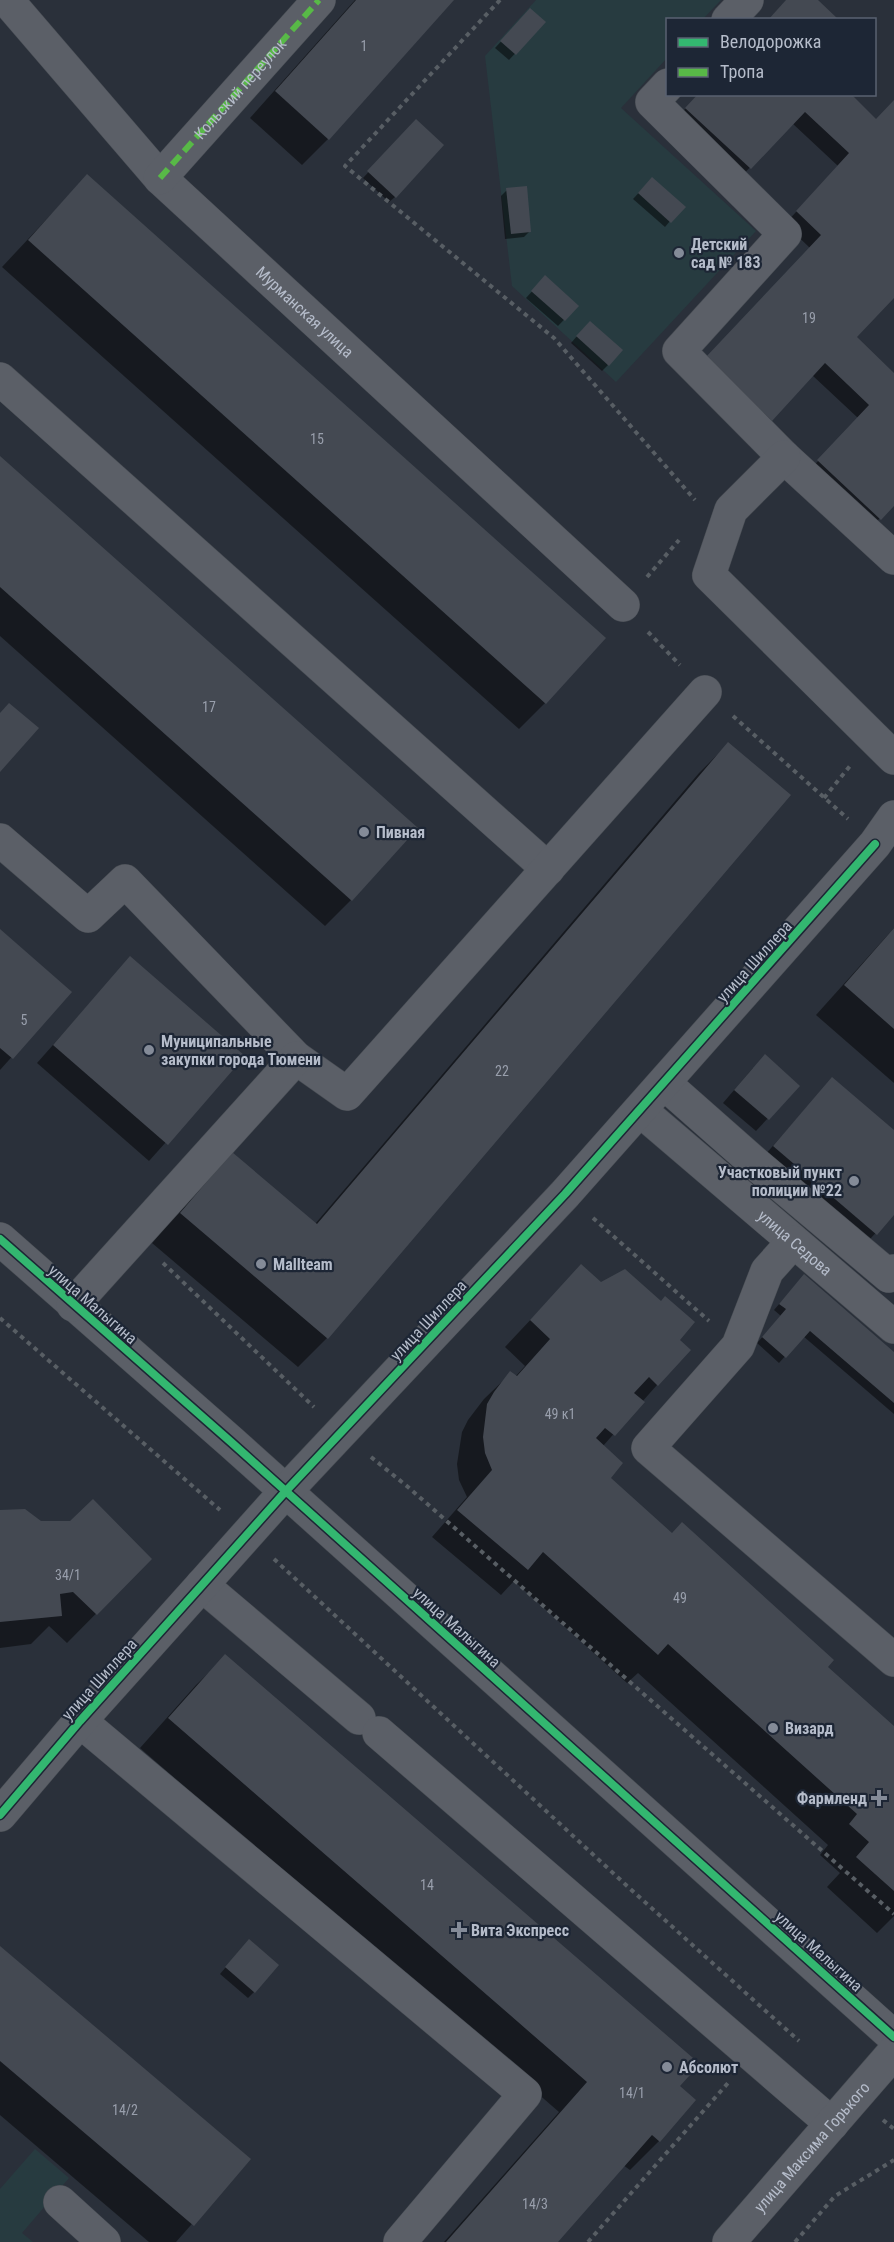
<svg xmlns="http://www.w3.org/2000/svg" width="894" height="2242" font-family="'Roboto Condensed',sans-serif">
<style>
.green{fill:#273b40}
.shadow{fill:#0007}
.building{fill:#444952}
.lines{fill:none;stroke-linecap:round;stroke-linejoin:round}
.minor-casing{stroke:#464b52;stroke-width:34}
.path{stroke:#585e64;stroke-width:4;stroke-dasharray:4.5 4.5;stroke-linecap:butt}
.minor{stroke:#5b5f67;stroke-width:33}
.quiet{stroke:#58b947;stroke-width:6;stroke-dasharray:12 6;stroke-linecap:butt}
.cycleway-casing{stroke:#1d2635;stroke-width:11}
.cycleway{stroke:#33b770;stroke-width:8}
.poi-dot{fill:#848b98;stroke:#1d2635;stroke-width:2}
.labels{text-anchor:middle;stroke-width:4.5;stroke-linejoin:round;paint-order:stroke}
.number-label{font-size:14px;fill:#999fac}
.street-label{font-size:16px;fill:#b5bcca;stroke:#1d2635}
.poi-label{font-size:16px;font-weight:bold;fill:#b5bcca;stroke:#1d2635;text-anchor:start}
</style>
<rect width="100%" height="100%" fill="#2a303a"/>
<g class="green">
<path d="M 536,0 L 721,0 L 703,19 L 668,20 L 667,58 L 621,108 L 756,231 L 616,382 L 512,286 L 485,56 Z"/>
<path d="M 35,2149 L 69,2178 L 22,2233 L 33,2242 L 0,2242 L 0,2189 Z"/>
</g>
<g class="shadow">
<path d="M 355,0 L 452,0 L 328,139 L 302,165 L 250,118 Z"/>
<path d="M 530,10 L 544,22 L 509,60 L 495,48 Z"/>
<path d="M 699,94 L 876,120 L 894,101 L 894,295 L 855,338 L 894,374 L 894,504 L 868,530 L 807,473 L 858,418 L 812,375 L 759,431 L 810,248 L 785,224 L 838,166 L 792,123 L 738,180 L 674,121 Z"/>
<path d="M 416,121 L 395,197 L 389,202 L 363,178 Z"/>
<path d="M 87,176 L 545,703 L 519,729 L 2,267 Z"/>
<path d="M 646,185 L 670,221 L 665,227 L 633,199 Z"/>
<path d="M 507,190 L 530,231 L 524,237 L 505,239 L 501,196 Z"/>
<path d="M 545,277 L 577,306 L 558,326 L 526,298 Z"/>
<path d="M 584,328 L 608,365 L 602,371 L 571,343 Z"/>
<path d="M 0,458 L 351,900 L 325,926 L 0,636 Z"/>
<path d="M 728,744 L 327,1338 L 298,1367 L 152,1243 L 203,1183 L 232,1154 L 315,1224 L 699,773 Z"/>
<path d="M 894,928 L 894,1083 L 816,1015 Z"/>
<path d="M 0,931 L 70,992 L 0,1070 Z"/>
<path d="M 130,958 L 243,1056 L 149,1161 L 37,1063 Z"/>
<path d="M 753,1068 L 798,1086 L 756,1131 L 723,1103 Z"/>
<path d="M 832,1079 L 894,1132 L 894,1213 L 859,1251 L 757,1164 Z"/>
<path d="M 581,1266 L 601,1284 L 678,1340 L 657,1385 L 603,1446 L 598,1489 L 826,1667 L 894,1728 L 894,1916 L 877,1933 L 827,1887 L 840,1873 L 820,1855 L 828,1845 L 638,1673 L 627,1683 L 514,1581 L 501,1595 L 432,1537 L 467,1497 L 459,1480 L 457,1464 L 462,1432 L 468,1420 L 484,1399 L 511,1373 L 515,1377 L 525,1366 L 505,1347 Z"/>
<path d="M 798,1282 L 894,1354 L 894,1414 L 803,1336 L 779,1363 L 757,1343 L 781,1316 L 774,1310 Z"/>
<path d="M 0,1512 L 41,1523 L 150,1559 L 67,1643 L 49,1626 L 31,1644 L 0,1648 Z"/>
<path d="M 226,1656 L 694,2100 L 659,2141 L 630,2170 L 623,2165 L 555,2242 L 444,2242 L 559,2112 L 140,1748 L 196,1685 Z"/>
<path d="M 243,1947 L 254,1992 L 248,1998 L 220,1974 Z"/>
<path d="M 0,1948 L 249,2159 L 176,2242 L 149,2242 L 0,2115 Z"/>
</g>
<g class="building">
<path d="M 356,0 L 454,0 L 329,140 L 275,91 Z"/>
<path d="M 786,0 L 818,0 L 839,20 L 768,20 Z"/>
<path d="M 530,8 L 546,22 L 516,55 L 500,41 Z"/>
<path d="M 698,94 L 851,94 L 876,119 L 894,100 L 894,298 L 857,337 L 894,373 L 894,506 L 881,520 L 817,460 L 869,405 L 825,363 L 772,421 L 705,358 L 821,235 L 796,211 L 849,153 L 805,112 L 751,169 L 685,108 Z"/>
<path d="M 416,119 L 444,145 L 396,198 L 367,171 Z"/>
<path d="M 87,174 L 606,638 L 546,704 L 28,240 Z"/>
<path d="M 652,177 L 686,207 L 671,223 L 638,193 Z"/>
<path d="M 527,186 L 531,232 L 511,234 L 506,188 Z"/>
<path d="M 545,275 L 579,306 L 565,321 L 531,291 Z"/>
<path d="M 590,321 L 623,350 L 609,366 L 576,336 Z"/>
<path d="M 0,456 L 418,828 L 352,901 L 0,587 Z"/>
<path d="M 9,703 L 39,728 L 0,772 L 0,713 Z"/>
<path d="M 728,742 L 791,795 L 328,1339 L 180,1213 L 232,1152 L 317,1224 Z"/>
<path d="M 894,928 L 894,1029 L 844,985 Z"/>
<path d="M 0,929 L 72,992 L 13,1059 L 0,1048 Z"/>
<path d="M 130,956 L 245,1056 L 168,1145 L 53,1045 Z"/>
<path d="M 765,1054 L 800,1086 L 769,1120 L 734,1090 Z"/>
<path d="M 832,1077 L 894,1130 L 894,1215 L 877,1235 L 773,1146 Z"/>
<path d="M 581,1264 L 601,1282 L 625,1269 L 661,1301 L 665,1296 L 695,1322 L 680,1340 L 691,1350 L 658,1386 L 649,1377 L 634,1393 L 645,1402 L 615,1436 L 605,1428 L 596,1438 L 623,1463 L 611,1478 L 672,1533 L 682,1522 L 834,1660 L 828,1667 L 894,1726 L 894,1891 L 856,1857 L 869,1842 L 849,1824 L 857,1814 L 668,1644 L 658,1655 L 543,1552 L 528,1570 L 457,1510 L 492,1470 L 485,1453 L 483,1437 L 487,1404 L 494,1392 L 510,1371 L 517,1376 L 550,1339 L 530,1320 Z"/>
<path d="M 804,1274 L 894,1352 L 894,1403 L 810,1331 L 786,1358 L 762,1337 L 786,1309 L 779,1304 Z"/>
<path d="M 93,1499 L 152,1559 L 97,1615 L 73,1592 L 60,1594 L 62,1616 L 0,1622 L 0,1510 L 25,1509 L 41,1521 L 70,1521 Z"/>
<path d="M 225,1654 L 700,2064 L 680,2086 L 696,2100 L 660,2142 L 652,2135 L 558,2242 L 446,2242 L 587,2082 L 168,1718 Z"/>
<path d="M 249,1939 L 279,1965 L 255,1993 L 225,1967 Z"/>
<path d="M 0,1946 L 251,2159 L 194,2226 L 0,2061 Z"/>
</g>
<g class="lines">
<defs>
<g id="minor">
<path id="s1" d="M 7,0 L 160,178 L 623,605"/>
<path d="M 728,20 L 747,0"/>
<path d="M 668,85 L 652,102 L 785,234 L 679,351 L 784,457 L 894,558"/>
<path d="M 160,178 L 319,0"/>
<path d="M 0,379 L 548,869"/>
<path d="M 784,457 L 731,510 L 709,575 L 894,758"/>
<path d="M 0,840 L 88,916 L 125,881 L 296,1058 L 347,1094 L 705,692"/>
<path d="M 664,1083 L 757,1165 L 889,1276 L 894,1271"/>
<path id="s2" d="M 640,1110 L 894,1327"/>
<path d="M 0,1239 L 231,1442 L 894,2037"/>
<path d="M 793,1242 L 767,1271 L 738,1346 L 648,1448 L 894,1660"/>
<path d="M 73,1305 L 296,1058"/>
<path d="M 202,1585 L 359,1718"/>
<path d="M 80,1721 L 525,2094 L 400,2242"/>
<path d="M 379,1733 L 832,2124"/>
<path d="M 0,1815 L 80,1721 L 202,1585 L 285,1492 L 565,1194 L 875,844 L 894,817"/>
<path d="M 60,2202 L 104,2242"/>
<path id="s3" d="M 729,2242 L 894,2052"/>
</g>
</defs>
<use href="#minor" class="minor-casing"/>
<g class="path">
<path d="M 500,0 L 345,166 L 554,338 L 695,500"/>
<path d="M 647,577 L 679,540"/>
<path d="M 648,632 L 680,665"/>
<path d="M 733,716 L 848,819"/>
<path d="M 824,798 L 850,766"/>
<path d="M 593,1218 L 709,1321"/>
<path d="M 163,1263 L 314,1407"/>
<path d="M 0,1318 L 220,1510"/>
<path d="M 371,1457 L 408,1487 L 894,1914"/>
<path d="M 274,1559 L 626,1885 L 799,2041"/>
<path d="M 883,2120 L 894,2129"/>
<path d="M 588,2242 L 728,2083"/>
<path d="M 795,2242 L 835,2196 L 894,2160"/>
</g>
<use href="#minor" class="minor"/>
<path class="quiet" id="s4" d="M 160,178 L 319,0"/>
<defs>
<g id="cycleway">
<path d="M 0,1239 L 231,1442 L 894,2037"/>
<path d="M 0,1815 L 80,1721 L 202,1585 L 285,1492 L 565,1194 L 875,844"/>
</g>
</defs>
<use href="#cycleway" class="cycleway-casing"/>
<use href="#cycleway" class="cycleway"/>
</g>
<g class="poi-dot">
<circle cx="679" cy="253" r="6"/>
<circle cx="364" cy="832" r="6"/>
<circle cx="149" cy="1050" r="6"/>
<circle cx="854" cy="1181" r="6"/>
<circle cx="261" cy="1264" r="6"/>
<circle cx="773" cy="1728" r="6"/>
<path d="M876 1789h6v6h6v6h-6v6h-6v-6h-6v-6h6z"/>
<path d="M456 1921h6v6h6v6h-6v6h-6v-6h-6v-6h6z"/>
<circle cx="667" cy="2067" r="6"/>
</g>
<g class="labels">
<g class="number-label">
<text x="364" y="51">1</text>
<text x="809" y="323">19</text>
<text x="317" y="444">15</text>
<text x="209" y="712">17</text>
<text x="24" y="1025">5</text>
<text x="502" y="1076">22</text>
<text x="560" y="1419">49 к1</text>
<text x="68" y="1580">34/1</text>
<text x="680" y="1603">49</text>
<text x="427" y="1890">14</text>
<text x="632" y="2098">14/1</text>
<text x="125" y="2115">14/2</text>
<text x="535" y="2209">14/3</text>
</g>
<g class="street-label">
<text dy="6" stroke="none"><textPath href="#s4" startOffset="120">Кольский переулок</textPath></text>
<text dy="6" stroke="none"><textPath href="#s1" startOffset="432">Мурманская улица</textPath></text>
<text transform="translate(754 961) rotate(-48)" y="6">улица Шиллера</text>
<text dy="6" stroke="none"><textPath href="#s2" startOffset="204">улица Седова</textPath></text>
<text transform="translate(93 1304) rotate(41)" y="6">улица Малыгина</text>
<text transform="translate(428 1320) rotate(-47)" y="6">улица Шиллера</text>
<text transform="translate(457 1627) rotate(42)" y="6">улица Малыгина</text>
<text transform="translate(99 1679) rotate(-48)" y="6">улица Шиллера</text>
<text transform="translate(819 1951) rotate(42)" y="6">улица Малыгина</text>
<text dy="6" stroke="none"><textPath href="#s3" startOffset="126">улица Максима Горького</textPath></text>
</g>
<g class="poi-label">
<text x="691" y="250">Детский<tspan x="691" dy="18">сад № 183</tspan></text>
<text x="376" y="838">Пивная</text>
<text x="161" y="1047">Муниципальные<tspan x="161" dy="18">закупки города Тюмени</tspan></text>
<text x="842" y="1178" text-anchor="end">Участковый пункт<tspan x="842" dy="18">полиции №22</tspan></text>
<text x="273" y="1270">Mallteam</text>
<text x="785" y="1734">Визард</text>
<text x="867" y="1804" text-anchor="end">Фармленд</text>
<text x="471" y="1936">Вита Экспресс</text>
<text x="679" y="2073">Абсолют</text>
</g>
</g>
<rect x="666" y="18" width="210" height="78" fill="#1d2635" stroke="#5a6271" stroke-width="1.5"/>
<rect x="678" y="38" width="30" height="9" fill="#33b770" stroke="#5a6271" stroke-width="1.5"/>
<text x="720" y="48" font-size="18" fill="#b5bcca">Велодорожка</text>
<rect x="678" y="68" width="30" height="9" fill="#58b947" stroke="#5a6271" stroke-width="1.5"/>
<text x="720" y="78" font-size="18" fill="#b5bcca">Тропа</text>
</svg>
